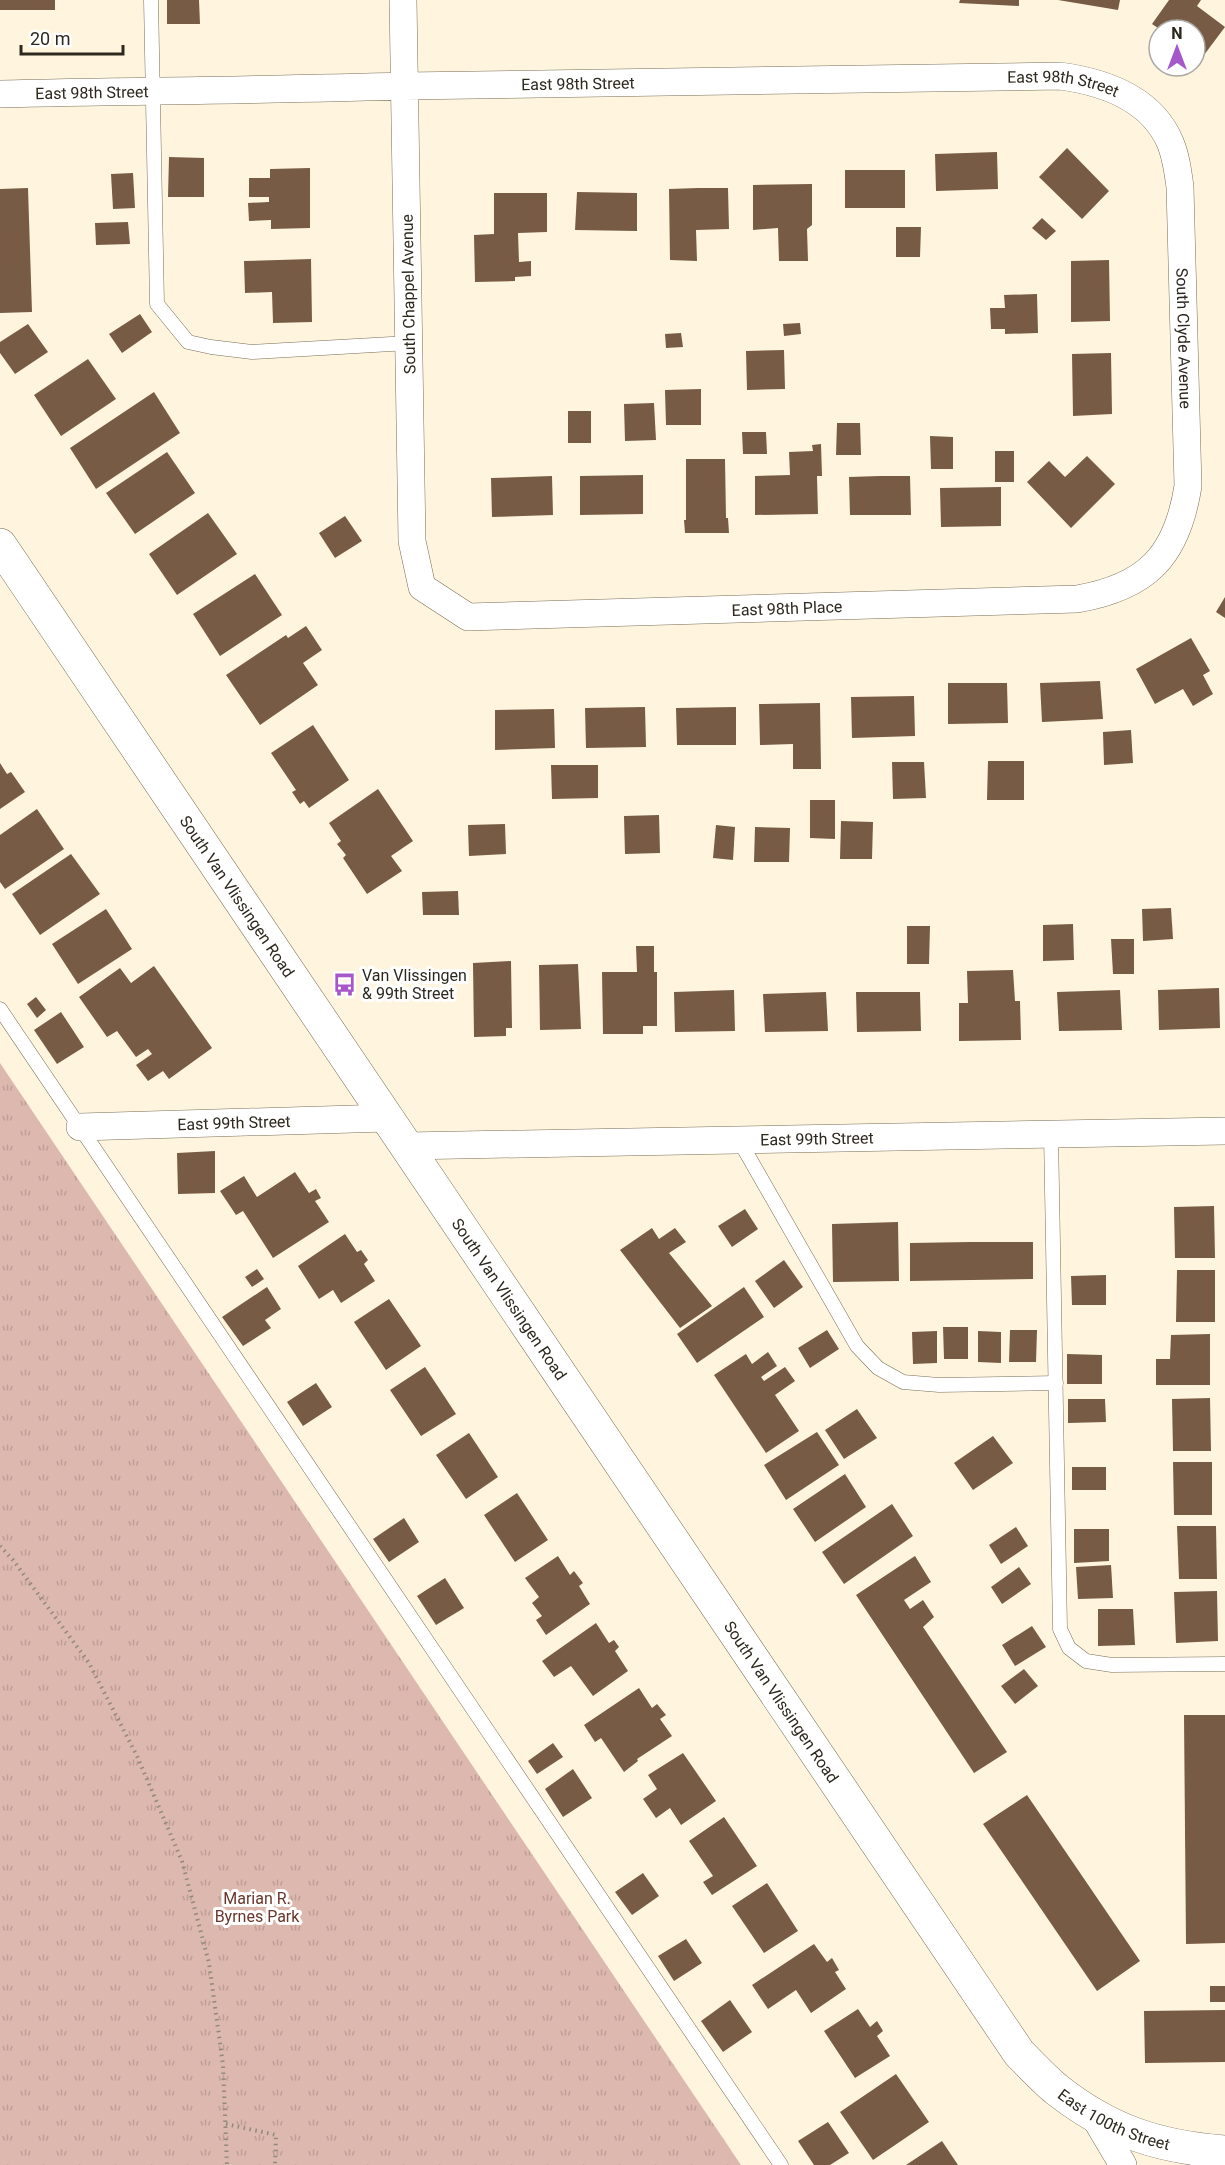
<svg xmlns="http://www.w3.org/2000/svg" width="1225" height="2165" font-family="Roboto,sans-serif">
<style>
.park{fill:url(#park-tufts)}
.building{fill:#775b45}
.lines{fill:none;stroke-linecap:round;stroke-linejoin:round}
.lane-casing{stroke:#796e56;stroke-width:15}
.street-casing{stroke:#796e56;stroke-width:28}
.secondary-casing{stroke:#796e56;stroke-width:34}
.path{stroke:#918a7a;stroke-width:4;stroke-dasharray:1.5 4.5;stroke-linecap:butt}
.lane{stroke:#fff;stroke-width:14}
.street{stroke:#fff;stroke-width:27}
.secondary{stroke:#fff;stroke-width:33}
.labels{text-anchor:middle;stroke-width:6;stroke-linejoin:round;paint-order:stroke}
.street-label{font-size:16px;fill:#2c281d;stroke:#fff}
.poi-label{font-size:16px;fill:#2c281d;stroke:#fff;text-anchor:start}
.park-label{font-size:16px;fill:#6a3529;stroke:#fff}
</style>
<defs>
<pattern id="park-tufts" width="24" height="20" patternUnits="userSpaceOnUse" patternTransform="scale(1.5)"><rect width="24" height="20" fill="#ddb8af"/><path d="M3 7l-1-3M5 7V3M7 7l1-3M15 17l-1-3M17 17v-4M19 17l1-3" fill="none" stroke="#be9e96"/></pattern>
</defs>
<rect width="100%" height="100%" fill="#fff5df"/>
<path class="park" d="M 0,1063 L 741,2165 L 0,2165 Z"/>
<g class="building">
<rect x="0" y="0" width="55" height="10"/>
<path d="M 167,0 L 199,0 L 200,24 L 167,24 Z"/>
<path d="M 960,0 L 1019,0 L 1019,6 L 959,3 Z"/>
<path d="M 1058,0 L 1120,0 L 1118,10 Z"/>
<path d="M 1169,0 L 1201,0 L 1197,6 L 1225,27 L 1201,59 L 1195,55 L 1195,30 L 1161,30 L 1152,24 Z"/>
<path d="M 1067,148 L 1109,191 L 1082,219 L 1039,177 Z"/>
<path d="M 997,152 L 998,189 L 936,191 L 935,154 Z"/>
<path d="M 169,157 L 204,158 L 204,197 L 168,197 Z"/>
<path d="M 310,168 L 310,228 L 271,229 L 271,220 L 249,221 L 248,203 L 269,202 L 269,197 L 249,197 L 249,178 L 270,178 L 270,169 Z"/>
<rect x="845" y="170" width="60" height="38"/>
<path d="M 133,173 L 135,208 L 113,209 L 111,174 Z"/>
<path d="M 812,184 L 812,225 L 807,229 L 808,261 L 779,261 L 778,228 L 753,230 L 753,185 Z"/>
<path d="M 28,188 L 32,312 L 0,313 L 0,189 Z"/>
<path d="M 698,188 L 728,188 L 729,229 L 696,230 L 697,261 L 670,260 L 669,189 Z"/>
<path d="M 577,192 L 637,193 L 637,231 L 575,230 Z"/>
<path d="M 494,193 L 547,193 L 547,232 L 518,233 L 519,262 L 531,261 L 531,276 L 515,277 L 515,281 L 475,282 L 474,235 L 494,234 Z"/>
<path d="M 1042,218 L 1056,231 L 1046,240 L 1032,228 Z"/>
<path d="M 128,222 L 130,244 L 96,245 L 95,223 Z"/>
<path d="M 896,227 L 921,227 L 920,257 L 896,257 Z"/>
<path d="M 311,259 L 312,322 L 273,323 L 272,292 L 245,293 L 244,261 Z"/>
<path d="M 1109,260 L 1110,321 L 1071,322 L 1071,261 Z"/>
<path d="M 1037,294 L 1038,333 L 1005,334 L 1005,329 L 991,329 L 990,308 L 1005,308 L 1004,295 Z"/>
<path d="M 140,314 L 152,332 L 122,353 L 109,334 Z"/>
<path d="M 800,323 L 801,334 L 784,336 L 783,324 Z"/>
<path d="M 28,324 L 48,352 L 15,374 L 0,353 L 0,342 Z"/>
<path d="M 681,333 L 683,347 L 666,348 L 665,334 Z"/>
<path d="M 784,350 L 785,389 L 747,390 L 746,351 Z"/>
<path d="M 1111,353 L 1112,414 L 1073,416 L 1072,354 Z"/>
<path d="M 88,359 L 116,399 L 61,436 L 34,395 Z"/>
<path d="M 701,389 L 701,425 L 666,425 L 665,390 Z"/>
<path d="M 154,392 L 180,433 L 96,489 L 70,448 Z"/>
<path d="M 654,403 L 656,440 L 625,441 L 624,404 Z"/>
<rect x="568" y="411" width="23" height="32"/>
<path d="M 837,423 L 860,423 L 861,455 L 836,455 Z"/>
<path d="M 742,432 L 766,432 L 767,454 L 743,454 Z"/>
<path d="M 930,436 L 953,437 L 953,469 L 931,469 Z"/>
<path d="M 821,444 L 822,476 L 817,476 L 818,514 L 755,515 L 755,476 L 790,475 L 789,452 L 813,451 L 812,445 Z"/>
<rect x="995" y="451" width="19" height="31"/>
<path d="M 167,452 L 195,493 L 135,534 L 106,493 Z"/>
<path d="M 1087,456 L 1115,484 L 1071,528 L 1027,482 L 1049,461 L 1065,477 Z"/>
<path d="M 686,459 L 725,459 L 726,518 L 728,518 L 729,533 L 685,533 L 684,520 L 686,520 Z"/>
<path d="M 643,475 L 643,514 L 580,515 L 580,476 Z"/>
<path d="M 552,476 L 553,515 L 492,517 L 491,478 Z"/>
<path d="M 880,476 L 910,476 L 911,515 L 850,515 L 849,477 Z"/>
<path d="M 1001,487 L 1001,526 L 941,527 L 940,488 Z"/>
<path d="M 208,513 L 237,554 L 177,595 L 149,554 Z"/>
<path d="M 345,516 L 362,541 L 335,558 L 319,533 Z"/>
<path d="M 255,574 L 282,615 L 220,656 L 193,614 Z"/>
<path d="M 1225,597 L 1225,618 L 1216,612 Z"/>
<path d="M 306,626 L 322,650 L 303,663 L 318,685 L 260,725 L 226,675 L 286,635 L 288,638 Z"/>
<path d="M 1191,638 L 1210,671 L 1203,675 L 1213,694 L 1193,706 L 1183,689 L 1155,704 L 1136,669 Z"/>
<path d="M 1100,681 L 1103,719 L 1042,722 L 1040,683 Z"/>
<path d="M 948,683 L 1007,683 L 1008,723 L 948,724 Z"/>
<path d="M 914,696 L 915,736 L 852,738 L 851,697 Z"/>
<path d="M 820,703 L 821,769 L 793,769 L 793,744 L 760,745 L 759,704 Z"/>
<path d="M 645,707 L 646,747 L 586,748 L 585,708 Z"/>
<path d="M 736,707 L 736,745 L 677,745 L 676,708 Z"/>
<path d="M 554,709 L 555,748 L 495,750 L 495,710 Z"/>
<path d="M 313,725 L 349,780 L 309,808 L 304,801 L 300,804 L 292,792 L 296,790 L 271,753 Z"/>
<path d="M 1131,730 L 1133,763 L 1104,765 L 1103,732 Z"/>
<path d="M 988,761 L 1024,761 L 1024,800 L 987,800 Z"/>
<path d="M 892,762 L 924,762 L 926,798 L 893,799 Z"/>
<path d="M 0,763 L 7,774 L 11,772 L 25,792 L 0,809 Z"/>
<path d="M 551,765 L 598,765 L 598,798 L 552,799 Z"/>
<path d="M 378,789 L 413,841 L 391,856 L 402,871 L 367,894 L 343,858 L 346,855 L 337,844 L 341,841 L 329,823 Z"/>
<path d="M 810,800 L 835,800 L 835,839 L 810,838 Z"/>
<path d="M 37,809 L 64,849 L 5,889 L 0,882 L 0,835 Z"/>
<path d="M 659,815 L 660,853 L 625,854 L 624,816 Z"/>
<path d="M 841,821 L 873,822 L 872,859 L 840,859 Z"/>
<path d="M 505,824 L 506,854 L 469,856 L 468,825 Z"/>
<path d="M 716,825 L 735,827 L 733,860 L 713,858 Z"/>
<path d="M 755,827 L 790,828 L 789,862 L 754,862 Z"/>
<path d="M 71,854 L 100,894 L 40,935 L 12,894 Z"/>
<path d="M 458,891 L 459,915 L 423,915 L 422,892 Z"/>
<path d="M 1171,908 L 1173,939 L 1143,941 L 1142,909 Z"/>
<path d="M 106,909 L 132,949 L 78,984 L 52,944 Z"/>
<path d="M 1073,924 L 1074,960 L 1043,961 L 1043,925 Z"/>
<path d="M 907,926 L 930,926 L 929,964 L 907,964 Z"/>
<path d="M 1111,939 L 1134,939 L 1134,974 L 1113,974 Z"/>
<path d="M 636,946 L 654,946 L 654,972 L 657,972 L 657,1026 L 643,1026 L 643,1034 L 603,1034 L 602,972 L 637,972 Z"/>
<path d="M 511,961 L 512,1028 L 506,1028 L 506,1036 L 474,1037 L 473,963 Z"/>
<path d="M 578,964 L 581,1029 L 540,1030 L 539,965 Z"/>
<path d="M 154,966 L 212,1048 L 169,1079 L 163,1071 L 148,1081 L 136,1065 L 152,1054 L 148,1049 L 136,1057 L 117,1031 L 107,1037 L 79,997 L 120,968 L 131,983 Z"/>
<path d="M 1013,970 L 1015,1001 L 1020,1001 L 1021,1040 L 959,1041 L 959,1003 L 968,1003 L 967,971 Z"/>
<path d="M 1219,988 L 1220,1028 L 1159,1030 L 1158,990 Z"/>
<path d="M 734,990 L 735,1031 L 675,1032 L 674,992 Z"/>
<path d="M 1120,990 L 1122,1030 L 1059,1031 L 1057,992 Z"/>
<path d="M 826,992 L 828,1031 L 765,1032 L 763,994 Z"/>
<path d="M 856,992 L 920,992 L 921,1031 L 857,1032 Z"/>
<path d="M 36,997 L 46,1010 L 37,1018 L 27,1004 Z"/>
<path d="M 61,1012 L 84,1047 L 57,1064 L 34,1030 Z"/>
<path d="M 215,1151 L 215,1193 L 178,1194 L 177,1153 Z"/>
<path d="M 295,1172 L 309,1193 L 316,1189 L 321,1198 L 315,1201 L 329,1222 L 273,1258 L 243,1211 L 236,1215 L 220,1191 L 244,1176 L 257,1197 Z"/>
<path d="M 1214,1206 L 1215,1258 L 1175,1258 L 1174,1207 Z"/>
<path d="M 745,1209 L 758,1229 L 732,1247 L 718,1226 Z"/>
<path d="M 898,1222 L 899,1281 L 833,1282 L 832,1224 Z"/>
<path d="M 652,1228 L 659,1239 L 675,1228 L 686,1242 L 669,1253 L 712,1306 L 680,1328 L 620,1250 Z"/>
<path d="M 345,1234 L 357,1252 L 361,1250 L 368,1260 L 364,1264 L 375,1281 L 341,1303 L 333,1290 L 319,1299 L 298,1266 Z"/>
<path d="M 970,1242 L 1033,1242 L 1033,1279 L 910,1281 L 910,1243 Z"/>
<path d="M 784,1260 L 803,1287 L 774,1308 L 755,1281 Z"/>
<path d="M 257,1269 L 264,1279 L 252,1287 L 245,1277 Z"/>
<path d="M 1177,1270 L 1215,1270 L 1215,1322 L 1176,1322 Z"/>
<path d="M 1106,1275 L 1106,1305 L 1072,1305 L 1071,1276 Z"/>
<path d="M 267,1287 L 281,1309 L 265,1320 L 271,1328 L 243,1346 L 222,1317 Z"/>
<path d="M 744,1287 L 764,1317 L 697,1363 L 677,1334 Z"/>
<path d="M 389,1299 L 421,1346 L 386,1370 L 354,1322 Z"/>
<path d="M 943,1327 L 968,1327 L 968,1359 L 944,1359 Z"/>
<path d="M 827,1330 L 839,1349 L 810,1368 L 798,1348 Z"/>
<path d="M 1010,1330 L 1037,1330 L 1036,1362 L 1009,1362 Z"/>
<path d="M 937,1331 L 937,1363 L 913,1364 L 912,1332 Z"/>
<path d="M 978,1331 L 1001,1332 L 1001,1363 L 978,1362 Z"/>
<path d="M 1210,1334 L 1210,1385 L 1156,1385 L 1156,1359 L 1170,1359 L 1171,1335 Z"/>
<path d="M 768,1352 L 777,1366 L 761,1377 L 764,1381 L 785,1367 L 795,1381 L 775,1395 L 799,1431 L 766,1453 L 714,1375 L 746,1354 L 752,1364 Z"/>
<path d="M 1067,1354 L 1102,1355 L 1102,1384 L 1067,1384 Z"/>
<path d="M 425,1367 L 456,1414 L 421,1436 L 390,1390 Z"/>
<path d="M 316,1383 L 332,1407 L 303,1426 L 287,1402 Z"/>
<path d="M 1210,1398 L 1211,1451 L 1173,1451 L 1172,1399 Z"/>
<path d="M 1068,1399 L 1105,1399 L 1106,1422 L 1068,1423 Z"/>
<path d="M 857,1409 L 877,1438 L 844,1459 L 825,1430 Z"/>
<path d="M 817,1432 L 839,1465 L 786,1500 L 764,1465 Z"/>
<path d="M 469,1433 L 498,1477 L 466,1499 L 436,1455 Z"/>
<path d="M 993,1436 L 1013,1463 L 973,1490 L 954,1463 Z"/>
<path d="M 1173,1462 L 1212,1462 L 1212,1515 L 1174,1515 Z"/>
<rect x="1072" y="1467" width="34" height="23"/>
<path d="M 845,1474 L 866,1507 L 815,1542 L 793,1509 Z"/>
<path d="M 517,1493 L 548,1540 L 515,1562 L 484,1515 Z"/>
<path d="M 892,1504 L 913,1536 L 844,1584 L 822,1552 Z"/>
<path d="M 404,1518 L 419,1542 L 389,1562 L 373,1539 Z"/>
<path d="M 1177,1526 L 1216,1526 L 1217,1579 L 1179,1579 Z"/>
<path d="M 1016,1527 L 1028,1546 L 1001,1564 L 989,1545 Z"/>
<path d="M 1074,1529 L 1109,1529 L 1109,1561 L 1074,1563 Z"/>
<path d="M 558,1556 L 570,1575 L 574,1571 L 583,1583 L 579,1586 L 590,1604 L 546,1635 L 536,1620 L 542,1616 L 532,1603 L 539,1597 L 525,1578 Z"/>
<path d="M 915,1556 L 931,1582 L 904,1600 L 910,1609 L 923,1600 L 934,1617 L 923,1627 L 1007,1752 L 974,1773 L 856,1595 Z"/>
<path d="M 1111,1565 L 1113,1598 L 1078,1599 L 1076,1567 Z"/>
<path d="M 1019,1567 L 1031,1584 L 1002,1604 L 991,1587 Z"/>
<path d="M 445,1578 L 464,1608 L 436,1625 L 417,1596 Z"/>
<path d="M 1217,1591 L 1218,1641 L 1176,1643 L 1174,1592 Z"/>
<path d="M 1098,1609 L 1133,1609 L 1135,1645 L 1098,1646 Z"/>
<path d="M 596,1623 L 609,1643 L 614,1640 L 619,1647 L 615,1651 L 628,1671 L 593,1696 L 571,1666 L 554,1677 L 542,1661 Z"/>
<path d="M 1032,1626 L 1046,1647 L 1015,1666 L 1002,1645 Z"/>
<path d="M 1024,1669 L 1038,1686 L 1015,1704 L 1001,1686 Z"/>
<path d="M 639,1688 L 652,1708 L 657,1704 L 666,1715 L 660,1719 L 672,1736 L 637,1759 L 638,1761 L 624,1772 L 601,1738 L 595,1742 L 584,1725 Z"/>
<path d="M 1184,1715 L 1225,1715 L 1225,1943 L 1186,1944 Z"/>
<path d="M 553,1743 L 563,1757 L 537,1774 L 528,1761 Z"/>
<path d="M 683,1753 L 716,1801 L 681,1825 L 670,1808 L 656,1818 L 643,1799 L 657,1789 L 648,1775 Z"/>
<path d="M 573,1769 L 592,1798 L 563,1817 L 545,1789 Z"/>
<path d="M 1027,1795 L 1140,1961 L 1097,1991 L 983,1824 Z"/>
<path d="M 724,1817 L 757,1866 L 712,1895 L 703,1882 L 713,1876 L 689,1841 Z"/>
<path d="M 643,1873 L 659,1896 L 632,1915 L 615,1892 Z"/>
<path d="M 767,1883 L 798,1931 L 764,1953 L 732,1906 Z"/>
<path d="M 686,1939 L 702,1963 L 674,1981 L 658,1956 Z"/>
<path d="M 814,1944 L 827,1962 L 832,1958 L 839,1970 L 835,1972 L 846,1989 L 811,2013 L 796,1990 L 768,2009 L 752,1985 Z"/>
<rect x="1210" y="1986" width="15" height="16"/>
<path d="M 730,2000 L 752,2032 L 723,2052 L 701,2021 Z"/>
<path d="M 858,2009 L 870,2027 L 877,2021 L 883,2031 L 877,2036 L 890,2056 L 855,2078 L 824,2031 Z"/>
<path d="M 1225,2010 L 1225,2062 L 1145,2063 L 1144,2011 Z"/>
<path d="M 896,2074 L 929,2122 L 873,2160 L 840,2112 Z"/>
<path d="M 828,2122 L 849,2153 L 830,2165 L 814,2165 L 798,2141 Z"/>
<path d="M 942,2141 L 958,2165 L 906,2165 Z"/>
</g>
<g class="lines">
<defs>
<g id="lane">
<path d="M 151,0 L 157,304 L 188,342 L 211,347 L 252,352 L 409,343"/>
<path d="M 0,1009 L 781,2165"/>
<path d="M 1051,1134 L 1060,1629 L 1069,1648 L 1086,1661 L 1112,1665 L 1225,1664"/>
<path d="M 739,1140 L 857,1346 L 878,1368 L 903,1382 L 939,1385 L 1056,1383"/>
</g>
<g id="street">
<path id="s1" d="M 0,94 C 135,91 270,90 405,86 L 1060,76 C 1104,82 1151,98 1170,142 C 1176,156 1178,172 1180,187 L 1188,486 C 1177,556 1147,587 1077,599 L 468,617 L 422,587 L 412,541 L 403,0"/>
<path id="s2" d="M 80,1127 L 387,1118"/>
<path id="s3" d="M 407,1146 L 1225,1131"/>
<path d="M 1094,2116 L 1123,2165"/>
</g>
<g id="secondary">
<path id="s4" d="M 0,545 L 1019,2053 C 1031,2065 1043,2078 1056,2089 C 1109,2131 1158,2147 1225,2152"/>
</g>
</defs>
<use href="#lane" class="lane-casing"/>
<use href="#street" class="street-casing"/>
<use href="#secondary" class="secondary-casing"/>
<g class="path">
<path d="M 0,1546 L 13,1560 L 89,1663 L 137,1756 L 182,1861 L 209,1963 L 223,2065 L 227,2165"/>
<path d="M 226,2124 L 276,2135 L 275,2165"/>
</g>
<use href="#lane" class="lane"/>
<use href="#street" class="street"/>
<use href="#secondary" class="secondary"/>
</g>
<defs>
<symbol id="bus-bare" viewBox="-9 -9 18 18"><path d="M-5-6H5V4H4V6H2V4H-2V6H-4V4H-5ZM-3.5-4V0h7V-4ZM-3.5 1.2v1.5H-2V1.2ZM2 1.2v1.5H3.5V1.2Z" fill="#a658c9" stroke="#fff" stroke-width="2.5" paint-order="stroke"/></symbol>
</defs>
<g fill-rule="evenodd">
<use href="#bus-bare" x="328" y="968" width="33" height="33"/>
</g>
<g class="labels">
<g class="street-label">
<text dy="6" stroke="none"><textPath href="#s1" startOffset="578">East 98th Street</textPath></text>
<text dy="6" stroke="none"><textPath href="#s1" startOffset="1064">East 98th Street</textPath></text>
<text dy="6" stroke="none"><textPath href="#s1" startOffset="92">East 98th Street</textPath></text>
<text transform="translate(408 294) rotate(-91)" y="6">South Chappel Avenue</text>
<text dy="6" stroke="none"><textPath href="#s1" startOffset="1392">South Clyde Avenue</textPath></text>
<text transform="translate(787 608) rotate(-2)" y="6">East 98th Place</text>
<text dy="6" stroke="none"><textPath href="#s4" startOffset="424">South Van Vlissingen Road</textPath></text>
<text dy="6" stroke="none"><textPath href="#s2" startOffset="154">East 99th Street</textPath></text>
<text dy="6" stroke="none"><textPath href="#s3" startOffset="410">East 99th Street</textPath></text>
<text dy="6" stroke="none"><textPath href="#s4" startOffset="910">South Van Vlissingen Road</textPath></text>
<text dy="6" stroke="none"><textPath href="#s4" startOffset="1396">South Van Vlissingen Road</textPath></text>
<text dy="6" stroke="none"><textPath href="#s4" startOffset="1938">East 100th Street</textPath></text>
</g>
<g class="poi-label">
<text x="362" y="981">Van Vlissingen<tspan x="362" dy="18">&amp; 99th Street</tspan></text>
</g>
<g class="park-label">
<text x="257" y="1904">Marian R.<tspan x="257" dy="18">Byrnes Park</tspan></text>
</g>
</g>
<g transform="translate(1177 48)"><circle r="28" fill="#ffffff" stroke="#aba9a5" stroke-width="1.5"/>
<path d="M0-4.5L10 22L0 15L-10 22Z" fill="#a658c9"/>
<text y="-9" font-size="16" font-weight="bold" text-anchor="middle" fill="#2c281d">N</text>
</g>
<path d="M21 45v9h102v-9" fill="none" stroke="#2c281d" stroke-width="3"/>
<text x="30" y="45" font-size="18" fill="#2c281d" stroke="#ffffff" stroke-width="4.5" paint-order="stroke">20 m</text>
</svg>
